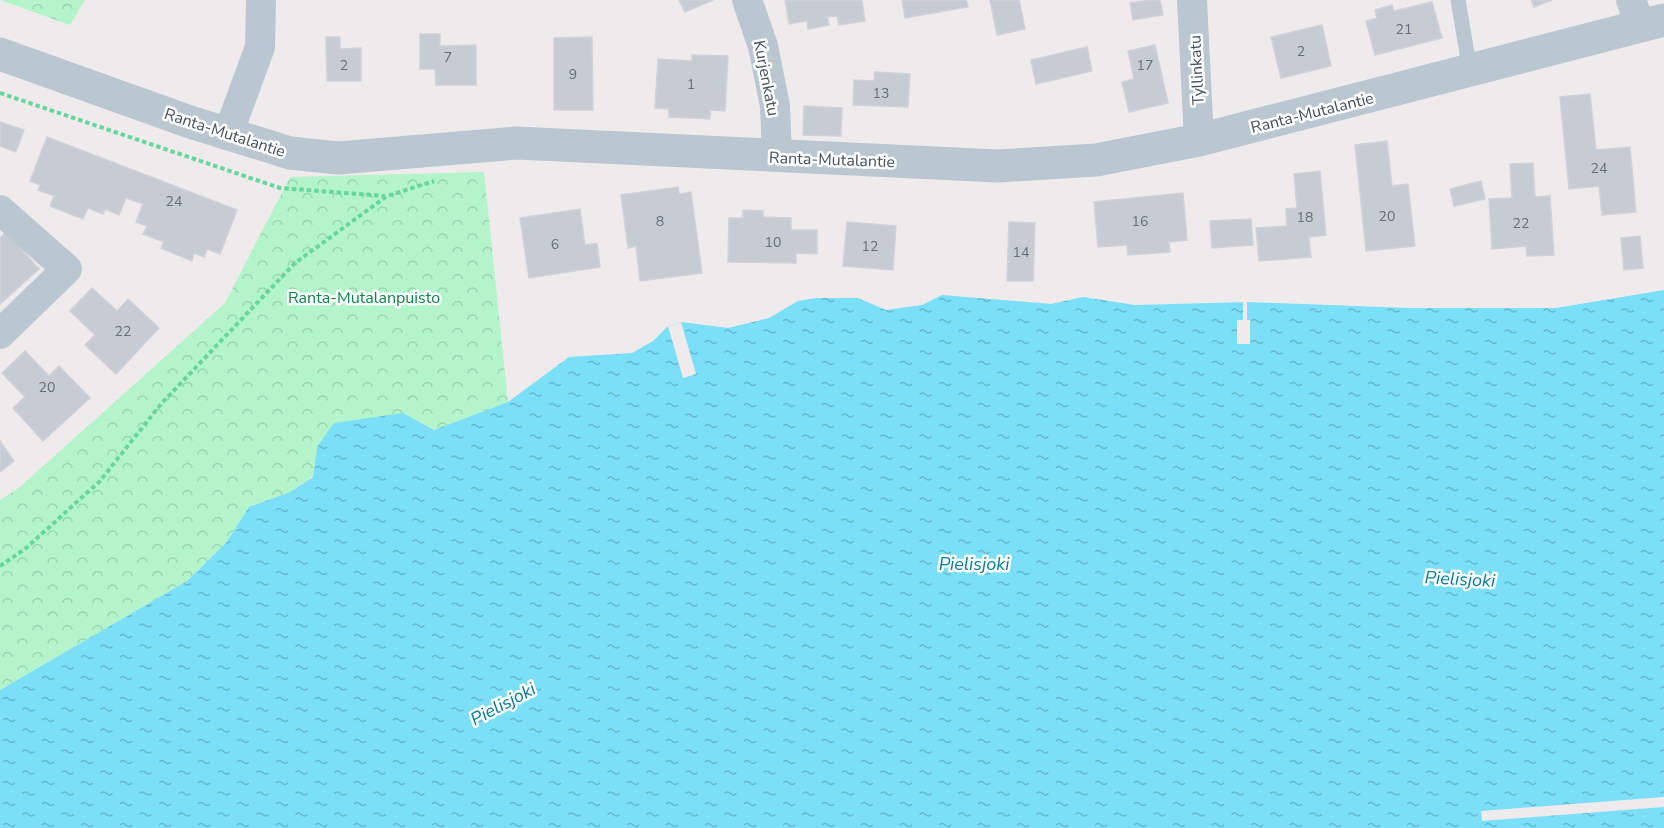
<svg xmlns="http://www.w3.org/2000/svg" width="1664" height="828" font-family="'Nunito Sans',sans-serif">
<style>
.park{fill:url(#park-crowns)}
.water{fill:url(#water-ripples)}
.pier{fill:#efebec}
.building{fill:#c7cbd2;stroke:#cfd2d9;stroke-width:1.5}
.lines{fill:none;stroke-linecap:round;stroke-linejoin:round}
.path{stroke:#67d69d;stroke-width:4;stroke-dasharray:4.5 3;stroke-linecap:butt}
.service{stroke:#bac7d1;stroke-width:15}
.minor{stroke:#bac7d1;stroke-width:30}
.tertiary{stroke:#bac7d1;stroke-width:33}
.labels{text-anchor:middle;stroke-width:5;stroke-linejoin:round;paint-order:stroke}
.number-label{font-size:14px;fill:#636f7a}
.street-label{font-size:16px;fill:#42505c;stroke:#fff}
.park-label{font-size:16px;fill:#0b8546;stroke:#fff}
.water-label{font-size:18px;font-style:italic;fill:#037b99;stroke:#fff}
</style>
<defs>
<pattern id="park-crowns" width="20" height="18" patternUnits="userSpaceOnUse" patternTransform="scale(1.5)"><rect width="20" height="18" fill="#b3f4cb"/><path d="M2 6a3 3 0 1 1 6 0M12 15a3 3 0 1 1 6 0" fill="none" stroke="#9bd3b1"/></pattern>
<pattern id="water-ripples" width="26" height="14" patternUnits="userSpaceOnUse" patternTransform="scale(1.5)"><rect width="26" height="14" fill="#7adff7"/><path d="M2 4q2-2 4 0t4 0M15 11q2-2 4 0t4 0" fill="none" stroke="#66b7cb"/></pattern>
</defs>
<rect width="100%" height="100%" fill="#efebec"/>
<g class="park">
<path d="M 0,0 L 85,0 L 70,25 Z"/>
<path d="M 484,172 L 508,402 L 434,430 L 403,413 L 317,447 L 313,476 L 290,492 L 249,507 L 226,543 L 187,581 L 0,690 L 0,500 L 20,487 L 225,303 L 290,177 Z"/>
</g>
<path class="water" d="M 1664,290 L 1664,828 L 0,828 L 0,690 L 187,581 L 226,543 L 249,507 L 290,492 L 313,477 L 317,447 L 334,423 L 403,413 L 434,430 L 508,402 L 569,357 L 632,353 L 653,341 L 668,326 L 681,322 L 728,328 L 769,318 L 798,301 L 816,298 L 858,298 L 886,310 L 922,305 L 942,295 L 1051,304 L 1083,297 L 1135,305 L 1247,302 L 1409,308 L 1556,308 Z"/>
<g class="pier">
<path d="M 1243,302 L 1247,302 L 1247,320 L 1250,320 L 1250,344 L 1237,344 L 1237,320 L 1243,320 Z"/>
<path d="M 681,322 L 696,374 L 683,378 L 668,326 Z"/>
<path d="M 1664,797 L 1664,807 L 1482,821 L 1481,811 Z"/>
</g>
<g class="building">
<path d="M 679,0 L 713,0 L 685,12 Z"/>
<path d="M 785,0 L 862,0 L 865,21 L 839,25 L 837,16 L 827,17 L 829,25 L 808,29 L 807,21 L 789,24 Z"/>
<path d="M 902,0 L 966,0 L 968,7 L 905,18 Z"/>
<path d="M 990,0 L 1019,0 L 1025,29 L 997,35 Z"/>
<path d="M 1150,0 L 1160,0 L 1163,15 L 1133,20 L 1130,3 Z"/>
<path d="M 1531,0 L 1552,0 L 1534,7 Z"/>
<path d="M 1432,2 L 1442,38 L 1375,55 L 1366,21 L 1377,18 L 1375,10 L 1392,5 L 1394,11 Z"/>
<path d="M 1322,25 L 1331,66 L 1281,78 L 1271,37 Z"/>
<path d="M 420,34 L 440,34 L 440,46 L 476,45 L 476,85 L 436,85 L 435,69 L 420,69 Z"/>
<path d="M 326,37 L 340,37 L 340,49 L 361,48 L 361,81 L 327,81 Z"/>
<path d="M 592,37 L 593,110 L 554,110 L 554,38 Z"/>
<path d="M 1155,45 L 1168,103 L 1129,112 L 1122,82 L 1134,79 L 1128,51 Z"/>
<path d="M 1087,47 L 1092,71 L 1036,84 L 1031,60 Z"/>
<path d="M 692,55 L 728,56 L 725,111 L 710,110 L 710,119 L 669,117 L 669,109 L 655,108 L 658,59 L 692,61 Z"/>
<path d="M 875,72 L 910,74 L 908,107 L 853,105 L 854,80 L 874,81 Z"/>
<path d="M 1590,94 L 1596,150 L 1630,147 L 1636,212 L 1602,215 L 1599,186 L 1569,189 L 1560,97 Z"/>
<path d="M 804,106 L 842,108 L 841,136 L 803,135 Z"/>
<path d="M 0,122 L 24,130 L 16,152 L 0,146 Z"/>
<path d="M 47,137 L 237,210 L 220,254 L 207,249 L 204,257 L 194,253 L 192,261 L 161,248 L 164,242 L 143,234 L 147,226 L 136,222 L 143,204 L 126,198 L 119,215 L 105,209 L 103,214 L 88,208 L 83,219 L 50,206 L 54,196 L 38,190 L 40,185 L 30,181 Z"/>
<path d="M 1387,141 L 1392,186 L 1408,184 L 1415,246 L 1366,251 L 1355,145 Z"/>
<path d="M 1533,163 L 1535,197 L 1550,196 L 1554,255 L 1527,256 L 1526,246 L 1492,249 L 1489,199 L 1512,198 L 1510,164 Z"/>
<path d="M 1320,171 L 1326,235 L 1309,237 L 1311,257 L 1259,261 L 1256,228 L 1287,226 L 1286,209 L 1297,208 L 1294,174 Z"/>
<path d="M 1481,181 L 1485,199 L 1454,206 L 1450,189 Z"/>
<path d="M 678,187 L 679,194 L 691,192 L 702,273 L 640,281 L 636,246 L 628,248 L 621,195 Z"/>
<path d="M 1183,193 L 1187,240 L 1169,242 L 1170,252 L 1128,255 L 1127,245 L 1098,247 L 1094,202 Z"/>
<path d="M 580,209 L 585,245 L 597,243 L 600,267 L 529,278 L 520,218 Z"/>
<path d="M 743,210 L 763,211 L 763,217 L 791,218 L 791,230 L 817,230 L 817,254 L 796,253 L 796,263 L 728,262 L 729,218 L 743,218 Z"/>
<path d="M 1251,219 L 1253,245 L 1212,248 L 1210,221 Z"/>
<path d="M 847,222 L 896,226 L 893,270 L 843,266 Z"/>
<path d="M 1009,222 L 1035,223 L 1033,281 L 1007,281 Z"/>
<path d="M 6,232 L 39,269 L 0,304 L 0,238 Z"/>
<path d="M 1640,236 L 1643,268 L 1624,270 L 1621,238 Z"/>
<path d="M 92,288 L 117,311 L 128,299 L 159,328 L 116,374 L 85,345 L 95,335 L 70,311 Z"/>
<path d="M 25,351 L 49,376 L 59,366 L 90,398 L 43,441 L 13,408 L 25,397 L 2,373 Z"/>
<path d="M 0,441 L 14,461 L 0,472 Z"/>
</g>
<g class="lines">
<g class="path">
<path d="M 0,93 L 280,188 L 385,196"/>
<path d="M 0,566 L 25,549 L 100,481 L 161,404 L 295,263 L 387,196 L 434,181"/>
</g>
<path class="service" d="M 1458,0 L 1470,71"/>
<g class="minor">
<path d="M 747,0 L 763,46 L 775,106 L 777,157"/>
<path d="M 1192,0 L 1199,140"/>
<path d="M 1631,0 L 1641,27"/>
<path d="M 228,134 L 260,47 L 261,0"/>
<path d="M 0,210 L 67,269 L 0,334"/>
</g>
<path class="tertiary" d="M 0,54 L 190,122 L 290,153 L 338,158 L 517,143 L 998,166 L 1096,160 L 1199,140 L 1664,20"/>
</g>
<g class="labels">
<g class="number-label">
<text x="1404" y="34">21</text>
<text x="1301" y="56">2</text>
<text x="448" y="62">7</text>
<text x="344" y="70">2</text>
<text x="1145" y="70">17</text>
<text x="573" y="79">9</text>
<text x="691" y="89">1</text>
<text x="881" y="98">13</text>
<text x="1599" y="173">24</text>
<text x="174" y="206">24</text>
<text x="1387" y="221">20</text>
<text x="1305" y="222">18</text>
<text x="660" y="226">8</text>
<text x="1140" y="226">16</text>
<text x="1521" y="228">22</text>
<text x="773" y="247">10</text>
<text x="555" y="249">6</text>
<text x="870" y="251">12</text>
<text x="1021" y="257">14</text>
<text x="123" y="336">22</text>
<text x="47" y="392">20</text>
</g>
<g class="street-label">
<text transform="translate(1196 70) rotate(-93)" y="6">Tyllinkatu</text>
<text transform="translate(767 78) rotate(79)" y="6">Kurjenkatu</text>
<text transform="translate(1312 112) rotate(-14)" y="6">Ranta-Mutalantie</text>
<text transform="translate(225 132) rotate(18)" y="6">Ranta-Mutalantie</text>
<text transform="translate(832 159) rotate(2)" y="6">Ranta-Mutalantie</text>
</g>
<g class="park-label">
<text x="364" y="303">Ranta-Mutalanpuisto</text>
</g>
<g class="water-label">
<text x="974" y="570">Pielisjoki</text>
<text transform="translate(1460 579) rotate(3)" y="6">Pielisjoki</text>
<text transform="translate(503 704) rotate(-28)" y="6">Pielisjoki</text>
</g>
</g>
</svg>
